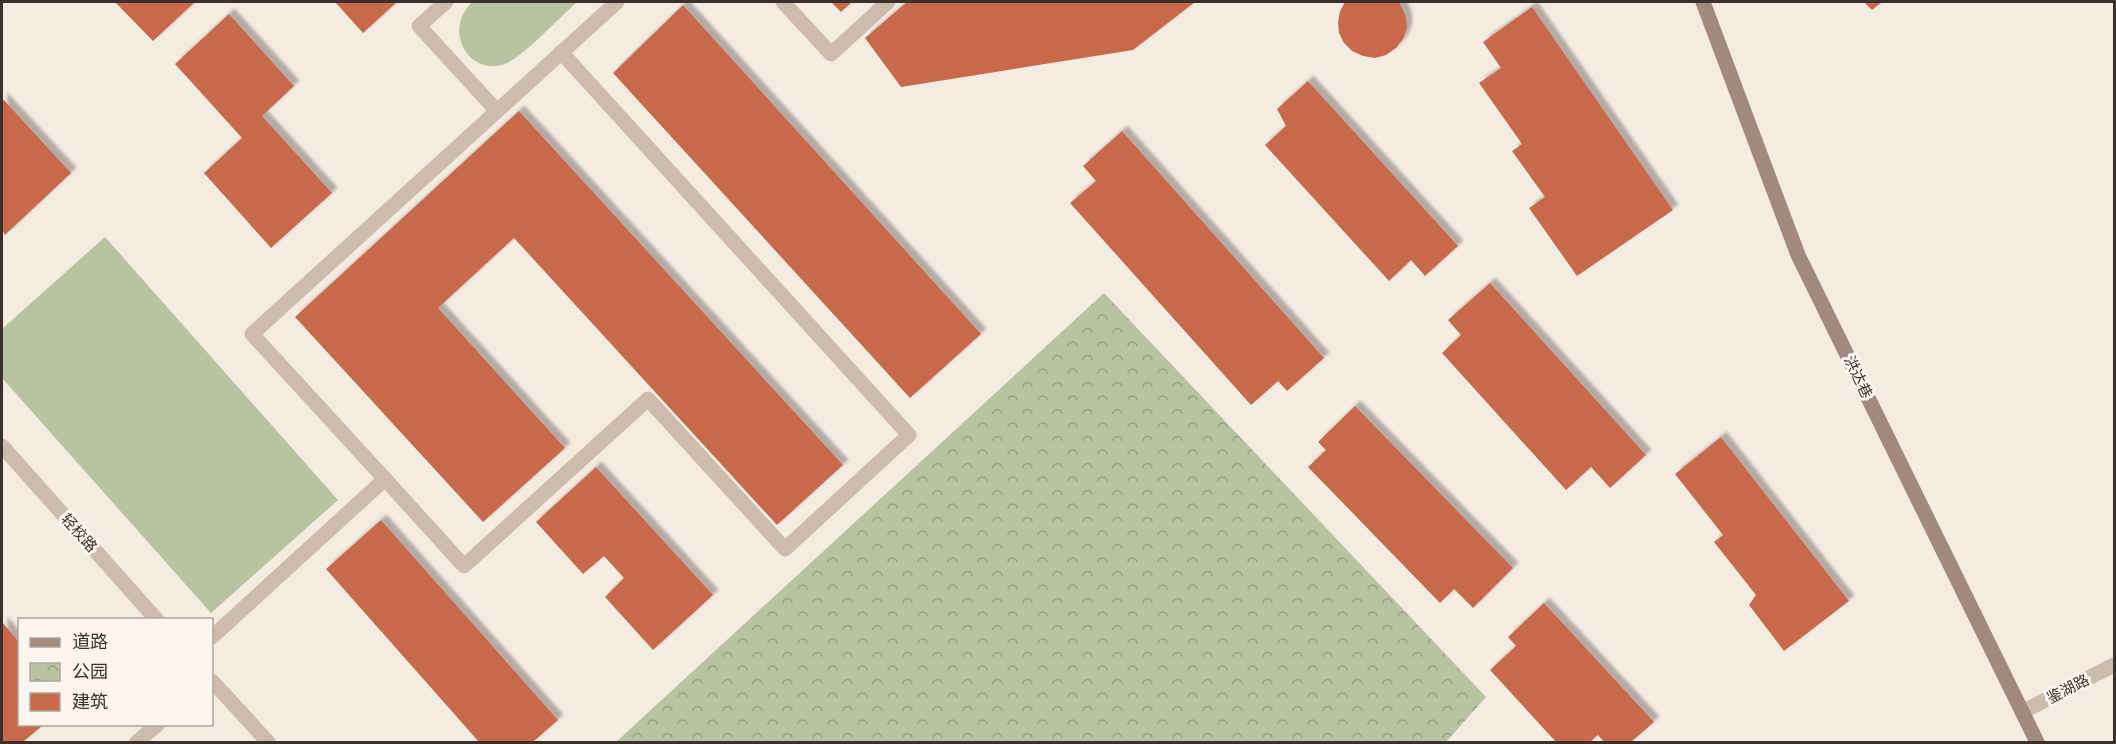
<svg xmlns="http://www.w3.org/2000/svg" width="2116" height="744" font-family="Manrope,'Noto Sans SC',sans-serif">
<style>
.grass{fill:#b8c4a0}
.park{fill:url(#park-crowns)}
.building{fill:#c8694b;filter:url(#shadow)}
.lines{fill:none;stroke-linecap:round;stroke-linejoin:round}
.lane{stroke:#cdbbac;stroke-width:15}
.street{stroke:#cdbbac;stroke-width:15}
.secondary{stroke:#a18a7d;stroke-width:15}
.labels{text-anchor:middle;stroke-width:6;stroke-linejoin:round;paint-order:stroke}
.street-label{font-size:15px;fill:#3b302b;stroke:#fbf5ee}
</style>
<defs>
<pattern id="park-crowns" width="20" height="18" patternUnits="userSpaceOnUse" patternTransform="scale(1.5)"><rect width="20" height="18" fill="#b8c4a0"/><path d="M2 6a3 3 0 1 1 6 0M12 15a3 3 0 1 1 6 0" fill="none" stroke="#97a083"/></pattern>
<filter id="shadow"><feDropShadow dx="5.5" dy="-5.5" stdDeviation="1.5" flood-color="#0004"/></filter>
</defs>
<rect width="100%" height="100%" fill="#f4ebe1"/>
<g class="grass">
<path d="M 472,2 L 577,2 C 560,17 526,54 507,63 C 472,79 441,33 472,2 Z"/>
<path d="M 105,237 L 338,500 L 211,613 L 2,378 L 2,329 Z"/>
</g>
<path class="park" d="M 1104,293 L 1486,697 L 1446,742 L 616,742 Z"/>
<g class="building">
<path d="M 115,2 L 195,2 L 153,41 Z"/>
<path d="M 335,2 L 397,2 L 363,33 Z"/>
<path d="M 831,2 L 852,2 L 841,12 Z"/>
<path d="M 907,2 L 1195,2 L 1133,50 L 901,87 L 865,38 Z"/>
<path d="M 1345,2 L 1399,2 L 1406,16 L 1407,28 L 1403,39 L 1396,48 L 1386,55 L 1375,58 L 1363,56 L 1352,51 L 1344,43 L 1339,33 L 1338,22 L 1340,11 Z"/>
<path d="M 1864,2 L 1882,2 L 1872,10 Z"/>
<path d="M 683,5 L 981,334 L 910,398 L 613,73 Z"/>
<path d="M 1532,7 L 1673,210 L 1577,276 L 1529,208 L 1545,197 L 1512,151 L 1522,144 L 1479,83 L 1501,68 L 1483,42 Z"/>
<path d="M 229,14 L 294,86 L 262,116 L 332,193 L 271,248 L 204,173 L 242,138 L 175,64 Z"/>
<path d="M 1308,81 L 1458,246 L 1425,276 L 1411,260 L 1389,281 L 1265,145 L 1286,126 L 1277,109 Z"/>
<path d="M 2,98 L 71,173 L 5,235 L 2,230 Z"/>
<path d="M 519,111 L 843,465 L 777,525 L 514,238 L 438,308 L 565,448 L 483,522 L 295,317 Z"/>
<path d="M 1122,131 L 1324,358 L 1287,391 L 1278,381 L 1251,405 L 1070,203 L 1096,181 L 1083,166 Z"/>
<path d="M 1490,283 L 1646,455 L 1610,488 L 1591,467 L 1566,490 L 1442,353 L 1461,335 L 1448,320 Z"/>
<path d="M 1355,406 L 1513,568 L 1473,608 L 1454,589 L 1440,603 L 1308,467 L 1326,450 L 1318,442 Z"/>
<path d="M 1721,437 L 1849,601 L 1784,651 L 1749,605 L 1756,595 L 1714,542 L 1723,535 L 1675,474 Z"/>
<path d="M 596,467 L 713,595 L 653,650 L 605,597 L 624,578 L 604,556 L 583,574 L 536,522 Z"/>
<path d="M 381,520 L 558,720 L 533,742 L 479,742 L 326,569 Z"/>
<path d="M 1544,603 L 1654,722 L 1631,742 L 1604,742 L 1598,735 L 1590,742 L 1556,742 L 1490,670 L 1516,646 L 1508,637 Z"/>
<path d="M 2,622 L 20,643 L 20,724 L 44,724 L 23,742 L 2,742 Z"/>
</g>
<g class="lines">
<g class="lane">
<path d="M 446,2 L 419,26 L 497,111"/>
<path d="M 385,479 L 464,566 L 648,399 L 785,549 L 909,435 L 561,52"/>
</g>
<g class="street">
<path d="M 783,2 L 831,54 L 888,2"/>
<path d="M 2,446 L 157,620"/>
<path d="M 212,637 L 385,479 L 252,334 L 617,2"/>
<path d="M 212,681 L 268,742"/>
<path d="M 2022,712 L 2114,665"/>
<path d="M 137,742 L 158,724"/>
</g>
<path class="secondary" d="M 1703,2 L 1798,255 L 2037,742"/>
</g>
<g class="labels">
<g class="street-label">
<text transform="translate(1858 377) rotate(64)" y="5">洪达巷</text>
<text transform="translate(79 533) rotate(48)" y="5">轻校路</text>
<text transform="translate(2068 689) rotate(-27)" y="5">鉴湖路</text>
</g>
</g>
<rect width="2116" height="744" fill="none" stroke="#3b302b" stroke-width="6"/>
<rect x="18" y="618" width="195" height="108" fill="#fbf5ee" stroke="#aea6a0" stroke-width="1.5"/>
<rect x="30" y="638" width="30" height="9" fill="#a18a7d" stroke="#aea6a0" stroke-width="1.5"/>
<text x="72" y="648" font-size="18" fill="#3b302b">道路</text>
<rect x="30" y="663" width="30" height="18" fill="url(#park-crowns)" stroke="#aea6a0" stroke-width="1.5"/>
<text x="72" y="678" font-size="18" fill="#3b302b">公园</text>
<rect x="30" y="693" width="30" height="18" fill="#c8694b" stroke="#aea6a0" stroke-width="1.5"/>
<text x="72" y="708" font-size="18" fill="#3b302b">建筑</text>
</svg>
